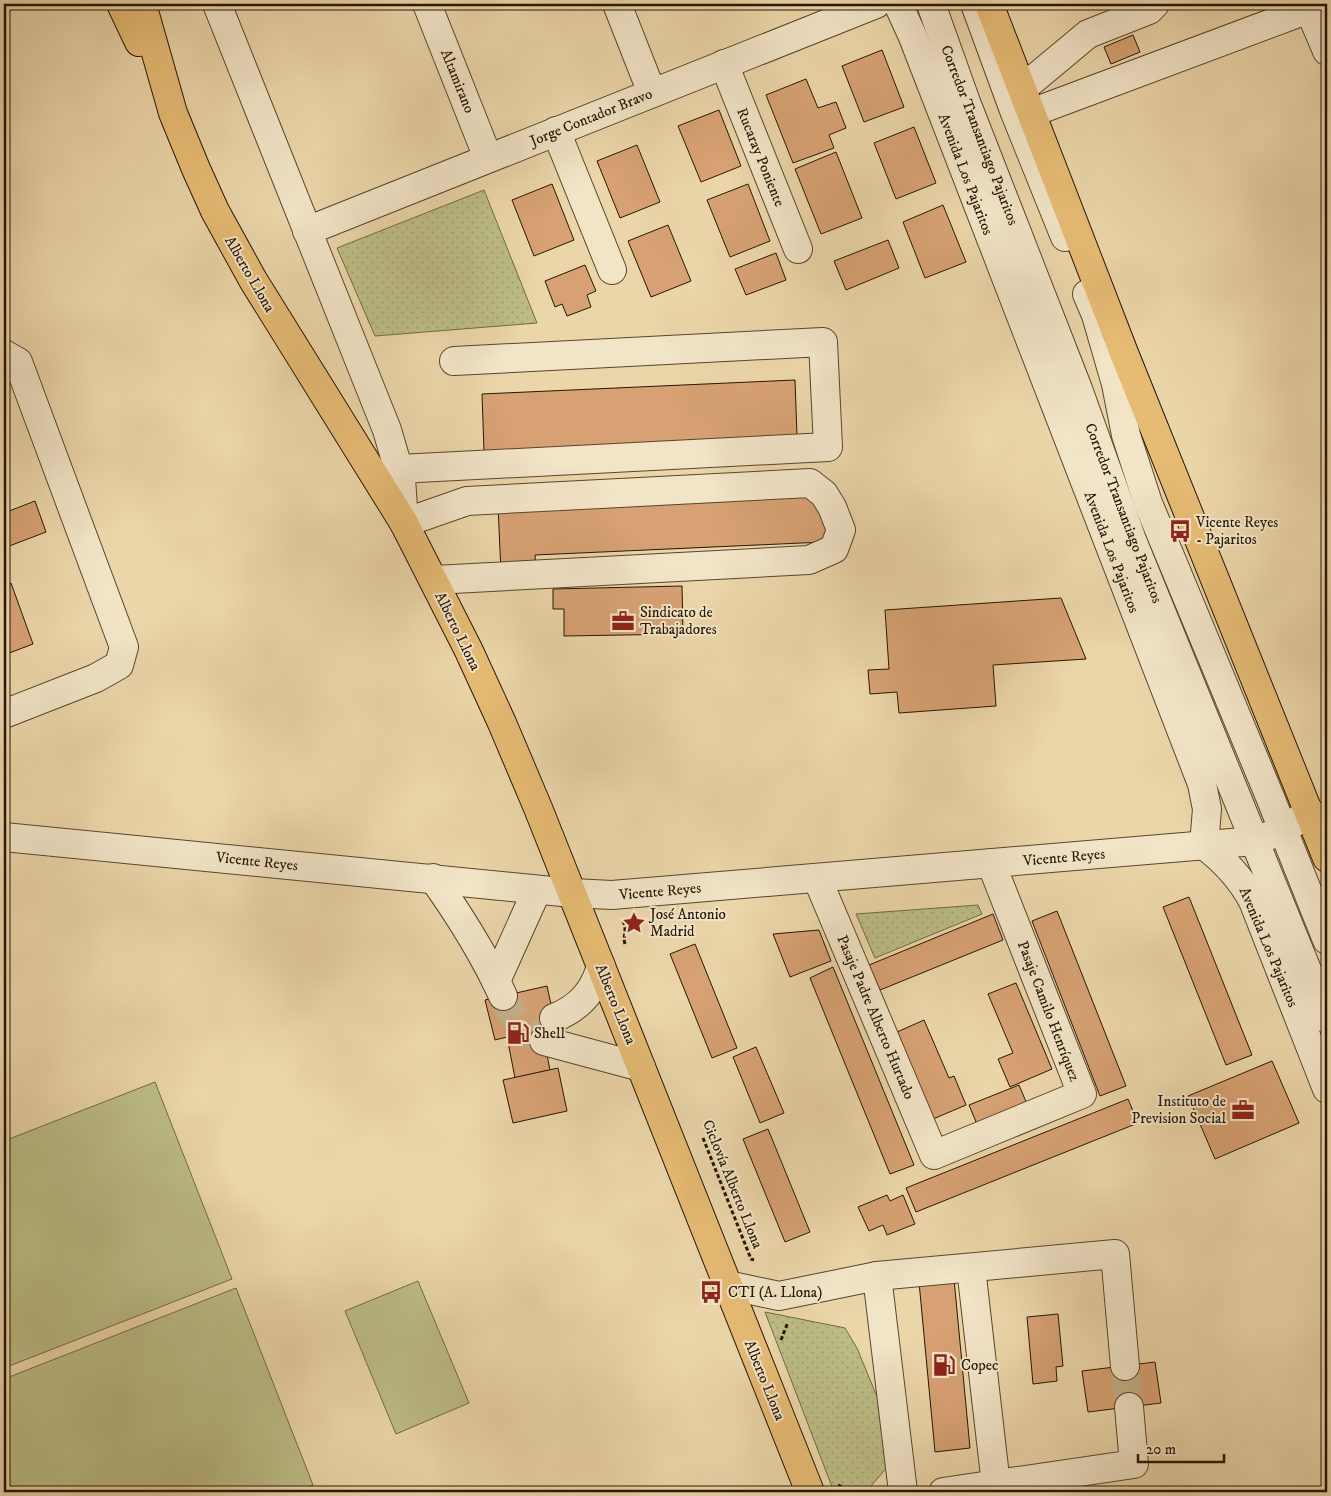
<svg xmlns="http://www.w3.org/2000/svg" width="1331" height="1496" font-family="'IM FELL DW Pica',serif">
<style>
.grass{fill:url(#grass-dots);stroke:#716a44}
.pitch{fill:#bcbd85;stroke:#716a44}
.building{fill:#d7a173;stroke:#261604}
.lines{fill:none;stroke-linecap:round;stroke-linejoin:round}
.minor-tunnel{stroke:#c4b088;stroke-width:28;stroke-dasharray:28 14;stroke-linecap:butt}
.minor-casing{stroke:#57462d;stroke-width:30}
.major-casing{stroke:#261604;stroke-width:30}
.path{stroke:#261604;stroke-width:3;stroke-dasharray:4 2.5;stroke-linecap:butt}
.minor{stroke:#f2e4c7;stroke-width:28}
.major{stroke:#e6bb74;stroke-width:28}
.labels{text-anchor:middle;stroke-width:4;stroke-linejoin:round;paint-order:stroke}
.street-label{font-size:15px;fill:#261604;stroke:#f2e4c7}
.poi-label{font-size:15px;fill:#261604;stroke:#f2e4c7;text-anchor:start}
</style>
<defs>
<pattern id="grass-dots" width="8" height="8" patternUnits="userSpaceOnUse" patternTransform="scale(1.25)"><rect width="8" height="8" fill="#bcbd85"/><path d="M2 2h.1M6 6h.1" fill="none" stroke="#a1a271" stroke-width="1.8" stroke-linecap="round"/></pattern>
</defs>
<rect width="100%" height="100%" fill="#ebd6a9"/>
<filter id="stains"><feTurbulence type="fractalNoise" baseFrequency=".004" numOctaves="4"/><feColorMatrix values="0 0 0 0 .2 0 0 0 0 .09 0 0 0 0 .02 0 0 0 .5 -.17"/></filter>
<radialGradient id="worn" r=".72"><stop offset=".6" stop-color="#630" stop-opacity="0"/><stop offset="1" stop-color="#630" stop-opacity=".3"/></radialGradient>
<g class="grass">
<path d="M 484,190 L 537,323 L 375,336 L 337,248 Z"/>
<path d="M 978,905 L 982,914 L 875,958 L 856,914 Z"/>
<path d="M 765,1312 L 845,1328 L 857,1348 L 898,1448 L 894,1459 L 866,1492 L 834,1492 Z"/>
</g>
<g class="pitch">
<path d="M 155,1082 L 232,1279 L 4,1368 L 4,1141 Z"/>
<path d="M 418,1281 L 469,1403 L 396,1434 L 345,1311 Z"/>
<path d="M 236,1288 L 313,1485 L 295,1492 L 4,1492 L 4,1379 Z"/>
</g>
<g class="building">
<path d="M 1133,35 L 1140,52 L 1111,64 L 1104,47 Z"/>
<path d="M 882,50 L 904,107 L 864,122 L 842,66 Z"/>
<path d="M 806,79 L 818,108 L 836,102 L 846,128 L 829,135 L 834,148 L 793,163 L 766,95 Z"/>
<path d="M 719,110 L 741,166 L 701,182 L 678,126 Z"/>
<path d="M 914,127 L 936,183 L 896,199 L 874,143 Z"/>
<path d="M 637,145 L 660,202 L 620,218 L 597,161 Z"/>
<path d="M 836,152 L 862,218 L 821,234 L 795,169 Z"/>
<path d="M 552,184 L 574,240 L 534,256 L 512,200 Z"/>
<path d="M 748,184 L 770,241 L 730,257 L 707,200 Z"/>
<path d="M 943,205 L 966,262 L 925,278 L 903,222 Z"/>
<path d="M 668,225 L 691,281 L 651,297 L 628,241 Z"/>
<path d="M 888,240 L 899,268 L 846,290 L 834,261 Z"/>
<path d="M 776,253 L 786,280 L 746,295 L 735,269 Z"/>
<path d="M 585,265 L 596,291 L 587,295 L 591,307 L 567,316 L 562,304 L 555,307 L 545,281 Z"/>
<path d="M 795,380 L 797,436 L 484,451 L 482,394 Z"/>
<path d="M 815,495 L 832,529 L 824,542 L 535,555 L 536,571 L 501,573 L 498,505 Z"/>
<path d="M 35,501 L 46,532 L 4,548 L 4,513 Z"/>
<path d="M 11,583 L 33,644 L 4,655 L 4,586 Z"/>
<path d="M 682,586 L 683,634 L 564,636 L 564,609 L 553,609 L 553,589 Z"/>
<path d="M 1061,598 L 1086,659 L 993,665 L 996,706 L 899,713 L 897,692 L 870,694 L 868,670 L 889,669 L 885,610 Z"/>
<path d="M 1189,897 L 1252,1055 L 1226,1065 L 1163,907 Z"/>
<path d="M 1057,911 L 1126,1086 L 1100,1096 L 1032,921 Z"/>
<path d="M 993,914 L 1003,940 L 880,990 L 869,965 Z"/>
<path d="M 819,930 L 831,961 L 790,977 L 773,934 Z"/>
<path d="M 695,944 L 737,1048 L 712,1058 L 670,954 Z"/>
<path d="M 833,967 L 914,1165 L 890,1174 L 810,978 Z"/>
<path d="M 1016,983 L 1052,1069 L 1010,1087 L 998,1059 L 1013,1053 L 988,994 Z"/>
<path d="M 547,986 L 556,1027 L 542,1030 L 550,1070 L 515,1078 L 507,1037 L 495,1040 L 485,1000 Z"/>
<path d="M 924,1020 L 949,1078 L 954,1076 L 966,1105 L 933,1119 L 897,1032 Z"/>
<path d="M 756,1047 L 784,1113 L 760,1123 L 733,1057 Z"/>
<path d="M 1272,1061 L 1299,1123 L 1215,1159 L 1188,1096 Z"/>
<path d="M 558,1068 L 567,1111 L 513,1123 L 503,1080 Z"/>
<path d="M 1019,1085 L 1029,1109 L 979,1129 L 969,1105 Z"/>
<path d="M 1128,1099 L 1138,1123 L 916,1212 L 906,1188 Z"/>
<path d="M 768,1129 L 810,1232 L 785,1242 L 743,1139 Z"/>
<path d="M 887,1195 L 890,1201 L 903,1195 L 915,1224 L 887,1235 L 883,1225 L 869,1231 L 858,1207 Z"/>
<path d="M 954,1279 L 970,1448 L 935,1452 L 919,1282 Z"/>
<path d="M 1058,1314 L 1063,1366 L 1056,1367 L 1057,1381 L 1033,1384 L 1027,1317 Z"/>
<path d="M 1155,1362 L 1161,1403 L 1088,1412 L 1082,1371 Z"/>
</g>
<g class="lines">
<g class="minor-tunnel">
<path d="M 503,996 C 511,1018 524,1031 544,1041"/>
<path d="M 1125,1366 L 1129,1407"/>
</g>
<defs>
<g id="minor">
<path d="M 217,4 L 387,430 L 401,478 L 404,523 L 467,501 L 810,483 L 824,494 L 832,507 L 841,530 L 834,549 L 809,560 L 434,580"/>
<path d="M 427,4 L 488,158"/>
<path d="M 617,4 L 652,93"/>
<path d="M 898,4 L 913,37 L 1202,784 L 1207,809 L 1204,845"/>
<path d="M 931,4 L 966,102 L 1078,389 L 1132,540 L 1327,1019"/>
<path d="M 975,4 L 1015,113 L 1065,237"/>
<path d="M 1307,4 L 1327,51"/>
<path d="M 724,64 L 798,249"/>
<path d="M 1022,89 L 1088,34 L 1149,10 L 1155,4"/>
<path d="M 1031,113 L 1309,9"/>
<path d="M 556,131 L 612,270"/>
<path d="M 307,231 L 876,4"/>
<path d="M 1087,294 L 1096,315 L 1116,384 L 1126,435 L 1148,503 L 1270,797 L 1327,940"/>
<path d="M 4,354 L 18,362 L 124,647 L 119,665 L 96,678 L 4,714"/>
<path d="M 399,469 L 828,447 L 823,342 L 454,361"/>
<path d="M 4,837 L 572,893 L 612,895 L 1255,841 L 1283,830 L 1310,812"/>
<path d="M 1204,845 C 1225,861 1241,878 1253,901 L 1327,1089"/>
<path d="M 433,878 C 460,916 484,954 503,996"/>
<path d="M 817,878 L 934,1155 L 1082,1094 L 991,863"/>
<path d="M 496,981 L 537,890"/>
<path d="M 554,1018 C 579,1008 594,992 601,966"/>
<path d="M 544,1041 L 641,1067"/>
<path d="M 971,1268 L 996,1485"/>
<path d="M 877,1276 L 1115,1254 L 1125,1366"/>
<path d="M 727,1285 L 779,1296 L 877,1276 L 903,1492"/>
<path d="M 943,1492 L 1134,1464 L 1129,1407"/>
</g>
<g id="major">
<path d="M 121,4 L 139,42"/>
<path d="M 142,4 L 173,113 L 196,169 L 215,211 L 253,280 L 404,523 L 469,651 L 502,723 L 538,808 L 810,1492"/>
<path d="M 989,4 L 1124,353 L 1327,858"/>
</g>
</defs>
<use href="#minor" class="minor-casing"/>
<use href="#major" class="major-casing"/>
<g class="path">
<path d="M 623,921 C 628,932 622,935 625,944"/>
<path d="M 703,1138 L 751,1259 L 754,1260"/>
<path d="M 781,1340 L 788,1322"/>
<path d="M 838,1485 L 853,1492"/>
</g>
<use href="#minor" class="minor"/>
<use href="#major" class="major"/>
</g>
<defs>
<symbol id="bus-bare" viewBox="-9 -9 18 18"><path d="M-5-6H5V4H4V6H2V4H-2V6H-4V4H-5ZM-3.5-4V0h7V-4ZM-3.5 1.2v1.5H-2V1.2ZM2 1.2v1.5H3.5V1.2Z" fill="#8f2418" stroke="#f2e4c7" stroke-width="2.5" paint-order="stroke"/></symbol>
<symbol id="office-bare" viewBox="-9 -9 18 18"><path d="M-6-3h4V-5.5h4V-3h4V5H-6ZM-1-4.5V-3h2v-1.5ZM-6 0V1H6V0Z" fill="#8f2418" stroke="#f2e4c7" stroke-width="2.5" paint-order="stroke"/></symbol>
<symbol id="sight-bare" viewBox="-9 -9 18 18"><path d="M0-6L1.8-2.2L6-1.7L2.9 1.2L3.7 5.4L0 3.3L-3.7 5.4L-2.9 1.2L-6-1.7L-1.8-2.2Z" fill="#8f2418" stroke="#f2e4c7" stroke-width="2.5" paint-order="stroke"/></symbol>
<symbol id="fuel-bare" viewBox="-9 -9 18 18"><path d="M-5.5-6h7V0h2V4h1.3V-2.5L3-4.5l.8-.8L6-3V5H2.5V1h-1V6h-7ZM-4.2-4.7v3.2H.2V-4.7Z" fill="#8f2418" stroke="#f2e4c7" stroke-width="2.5" paint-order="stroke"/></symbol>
</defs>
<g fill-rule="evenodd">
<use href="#bus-bare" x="1164" y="515" width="32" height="32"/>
<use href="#office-bare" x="607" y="605" width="32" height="32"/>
<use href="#sight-bare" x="618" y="907" width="32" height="32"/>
<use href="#fuel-bare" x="502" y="1017" width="32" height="32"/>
<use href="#office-bare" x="1227" y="1094" width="32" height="32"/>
<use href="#bus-bare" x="695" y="1276" width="32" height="32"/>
<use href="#fuel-bare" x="928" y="1349" width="32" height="32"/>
</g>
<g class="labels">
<g class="street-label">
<text transform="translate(458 81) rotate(68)" y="5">Altamirano</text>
<text transform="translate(591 117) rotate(-22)" y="5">Jorge Contador Bravo</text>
<text transform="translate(980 135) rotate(69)" y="5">Corredor Transantiago Pajaritos</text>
<text transform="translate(761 157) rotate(68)" y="5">Rucaray Poniente</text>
<text transform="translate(966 174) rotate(69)" y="5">Avenida Los Pajaritos</text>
<text transform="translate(250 274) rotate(60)" y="5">Alberto Llona</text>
<text transform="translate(1124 513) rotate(69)" y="5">Corredor Transantiago Pajaritos</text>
<text transform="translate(1112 552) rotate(69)" y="5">Avenida Los Pajaritos</text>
<text transform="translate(458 631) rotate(64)" y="5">Alberto Llona</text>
<text transform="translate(1064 857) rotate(-5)" y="5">Vicente Reyes</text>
<text transform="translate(257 861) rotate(6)" y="5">Vicente Reyes</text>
<text transform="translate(660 891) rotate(-5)" y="5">Vicente Reyes</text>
<text transform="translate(1269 947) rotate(67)" y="5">Avenida Los Pajaritos</text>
<text transform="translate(616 1004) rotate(68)" y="5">Alberto Llona</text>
<text transform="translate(1049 1011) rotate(69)" y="5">Pasaje Camilo Henríquez</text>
<text transform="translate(876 1017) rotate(67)" y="5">Pasaje Padre Alberto Hurtado</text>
<text transform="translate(733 1184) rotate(68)" y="5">Ciclovía Alberto Llona</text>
<text transform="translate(765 1380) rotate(68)" y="5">Alberto Llona</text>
</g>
<g class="poi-label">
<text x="1196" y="527">Vicente Reyes<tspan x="1196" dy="17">- Pajaritos</tspan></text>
<text x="640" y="617">Sindicato de<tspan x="640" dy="17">Trabajadores</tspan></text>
<text x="650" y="919">José Antonio<tspan x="650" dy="17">Madrid</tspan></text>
<text x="534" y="1038">Shell</text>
<text x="1226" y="1106" text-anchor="end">Instituto de<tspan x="1226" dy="17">Prevision Social</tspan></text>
<text x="728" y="1297">CTI (A. Llona)</text>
<text x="961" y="1370">Copec</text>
</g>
</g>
<rect width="1331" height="1496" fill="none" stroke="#ebd6a9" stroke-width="20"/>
<rect x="5" y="5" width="1321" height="1486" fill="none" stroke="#261604" stroke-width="2.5"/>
<rect x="10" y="10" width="1311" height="1476" fill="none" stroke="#261604"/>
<path d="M1138 1454v8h86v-8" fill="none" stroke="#261604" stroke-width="2.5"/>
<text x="1146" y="1454" font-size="15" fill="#261604" stroke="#f2e4c7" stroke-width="4" paint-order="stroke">20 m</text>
<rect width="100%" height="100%" filter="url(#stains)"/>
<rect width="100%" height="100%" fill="url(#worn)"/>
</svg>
